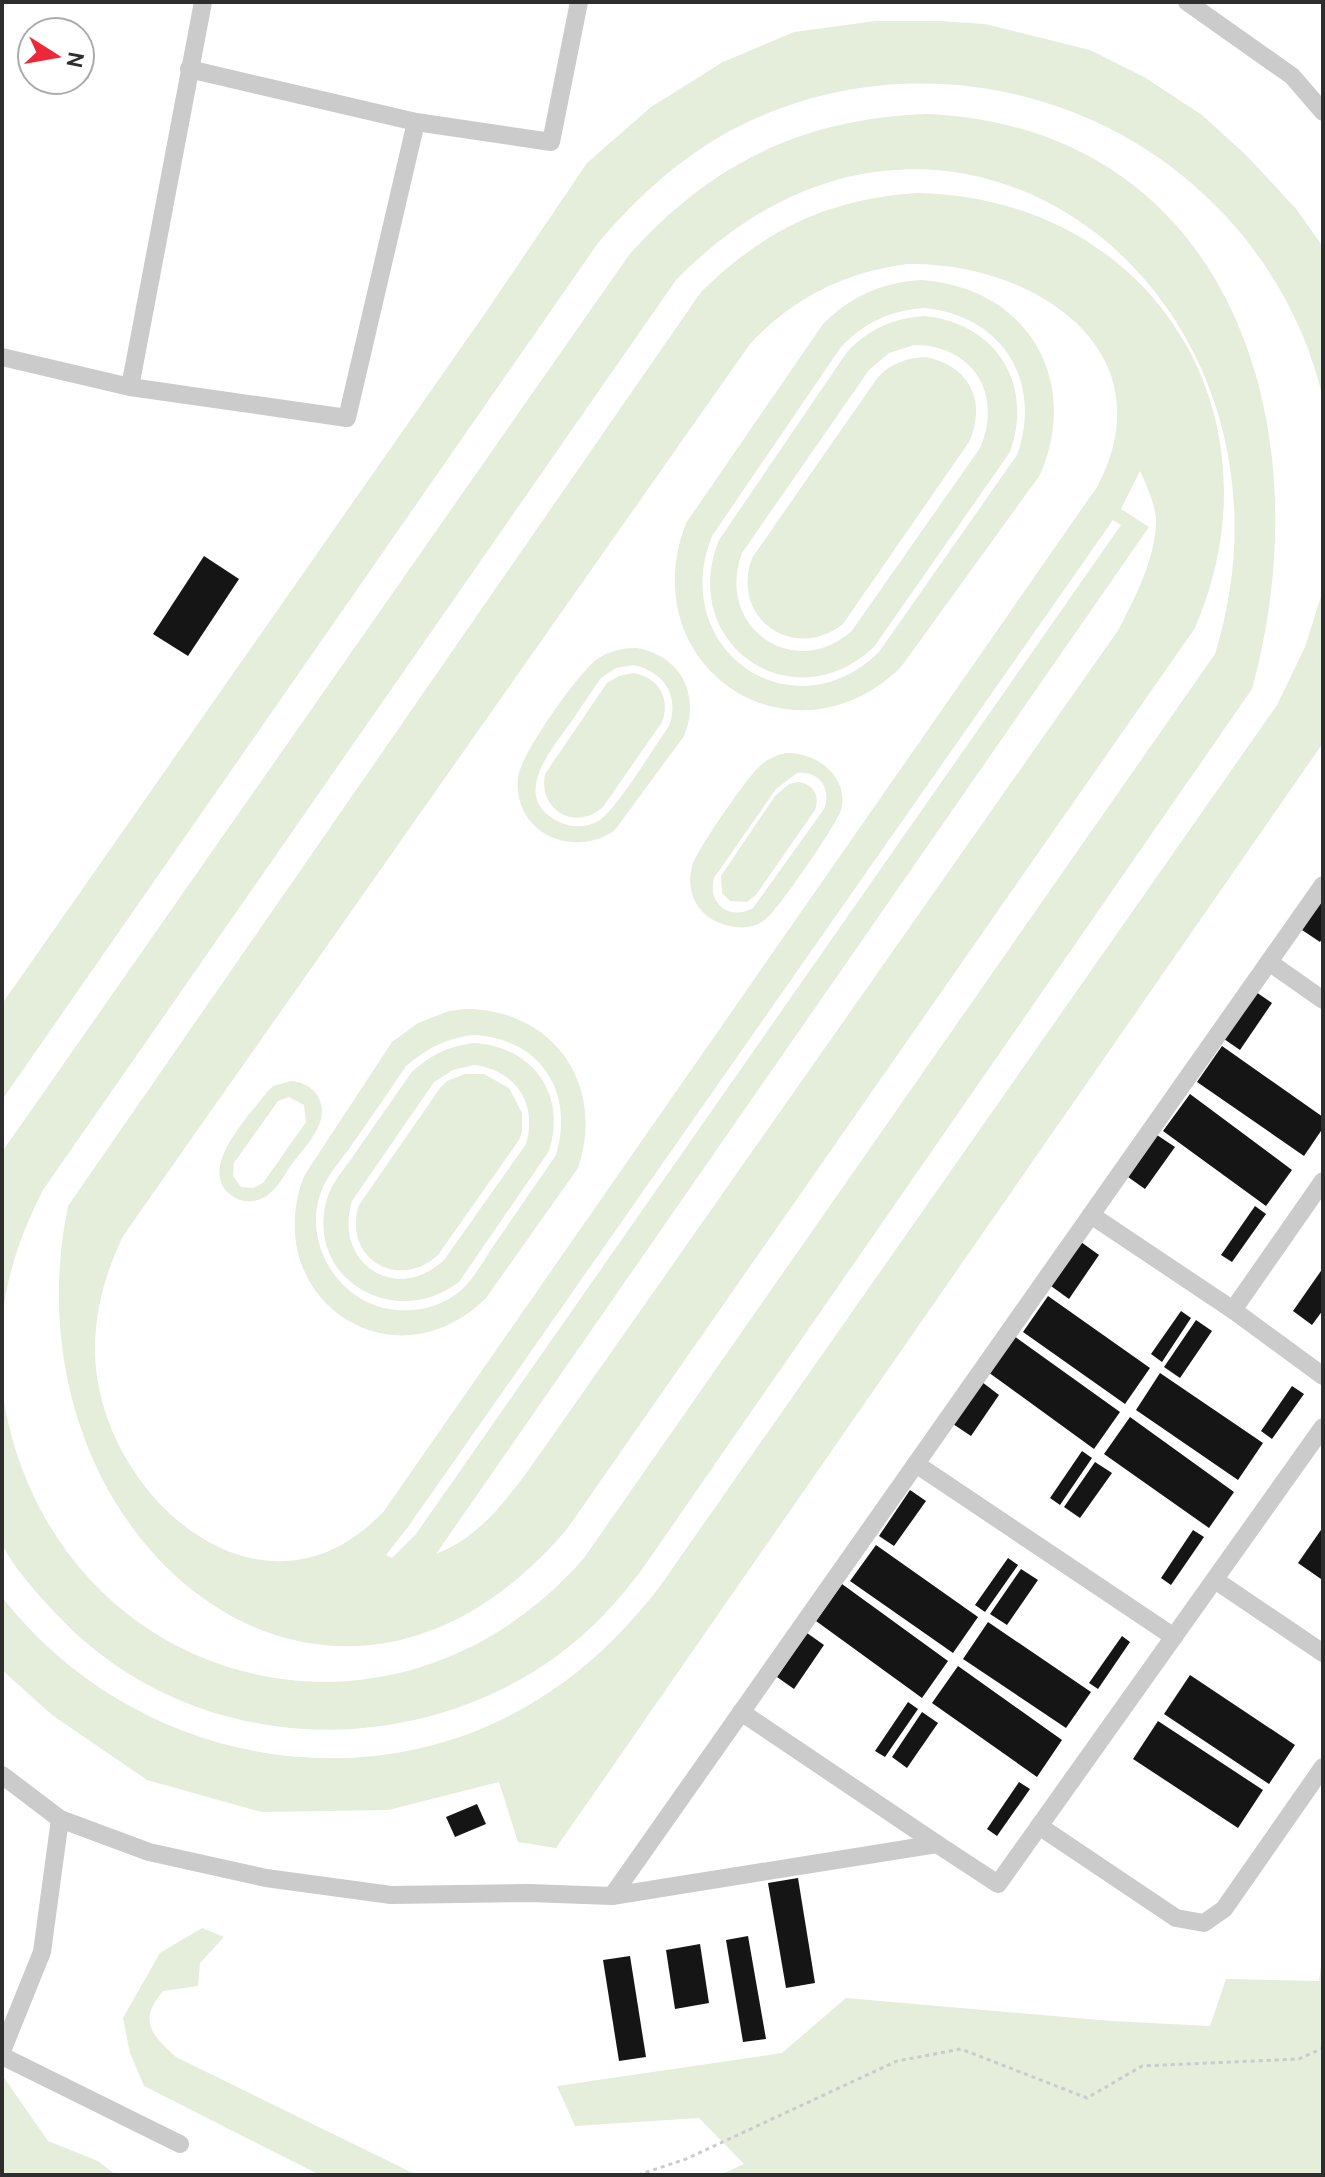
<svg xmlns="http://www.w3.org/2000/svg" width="1325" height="2177" font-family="Cabin,sans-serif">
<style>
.green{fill:#e5eddb;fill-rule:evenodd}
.building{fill:#151515}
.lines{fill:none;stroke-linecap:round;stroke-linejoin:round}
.path{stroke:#cbcbcb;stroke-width:3;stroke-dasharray:4 4;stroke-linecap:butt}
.minor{stroke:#cbcbcb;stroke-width:18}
</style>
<rect width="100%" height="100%" fill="#fff"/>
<g class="green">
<path d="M 876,21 L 939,21 L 985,24 L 1090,50 L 1144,77 L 1202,115 L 1247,156 L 1297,210 L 1323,247 L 1323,399 C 1307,327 1268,258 1216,206 C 1087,75 881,45 721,136 C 673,164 634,201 598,243 L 2,1100 L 2,1004 L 486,312 L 587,163 L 651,107 L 723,62 L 794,32 Z"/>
<path d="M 928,114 C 1229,128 1325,424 1252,689 L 643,1568 C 618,1602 589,1633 554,1658 C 414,1758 214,1755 82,1639 C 63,1622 7,1565 2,1541 C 0,1528 2,1512 2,1499 C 2,1462 2,1426 2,1390 C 46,1686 388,1783 584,1558 L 1215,654 C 1325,297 949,0 676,280 L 43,1190 C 22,1231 7,1273 2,1319 L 2,1152 L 629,255 C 711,163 804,118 928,114 Z"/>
<path d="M 917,193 C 1151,197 1287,414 1195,628 L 567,1529 C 327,1811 0,1537 68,1206 L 701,292 C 764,230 828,199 917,193 ZM 908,264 C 1032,262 1170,349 1097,487 L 384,1511 C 270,1633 117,1511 97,1377 C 90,1327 102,1280 123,1236 L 750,344 C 793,298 844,272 908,264 ZM 1140,471 C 1147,486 1157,508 1156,524 C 1154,562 1135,597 1119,629 L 525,1475 C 499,1509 476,1538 436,1554 L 1149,527 L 1121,509 ZM 1113,520 L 1121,525 L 416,1534 L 392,1558 L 386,1555 L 408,1527 Z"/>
<path d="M 920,280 C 1025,286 1082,378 1040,475 L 901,667 C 791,774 631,666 686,523 L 823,324 C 851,296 881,283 920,280 ZM 925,308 C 1003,316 1043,382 1017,455 L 879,652 C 792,737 667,649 712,536 L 841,347 C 865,322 891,310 925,308 Z"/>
<path d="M 925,316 C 997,324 1034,384 1010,452 L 874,647 C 792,724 677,643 719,540 L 847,352 C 869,329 893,318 925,316 ZM 914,345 C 974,345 1003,395 980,448 L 851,632 C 791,682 715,625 742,553 L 869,370 L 889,353 Z"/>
<path d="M 926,357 C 970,366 987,402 969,442 L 843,624 C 793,663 730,618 752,558 L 878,377 C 892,363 906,358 926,357 Z"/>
<path d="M 1323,590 L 1323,743 L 556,1848 L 518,1842 L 499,1782 L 388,1810 L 261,1812 L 147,1780 L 52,1715 L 2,1670 L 2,1597 C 136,1769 386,1813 564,1682 C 601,1655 630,1624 658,1589 L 1277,705 L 1305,647 Z"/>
<path d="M 637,648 C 681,656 701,695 684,736 L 615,830 C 573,860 512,833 518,777 C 521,754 577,675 596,660 C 608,651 622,648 637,648 ZM 633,665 C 664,671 680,696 669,726 C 654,747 618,807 600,820 C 587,828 572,828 559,822 C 512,799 547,755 566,729 C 578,712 589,695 601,678 L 616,668 Z"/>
<path d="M 633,673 C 658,677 671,698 662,722 L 603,807 C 575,832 538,810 545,774 L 607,683 L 619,676 Z"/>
<path d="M 787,753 C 816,752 850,777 841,810 C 837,824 781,905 769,916 C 763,922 756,926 748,927 C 734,929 718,924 707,916 C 692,904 687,885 692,867 C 695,852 743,784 756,770 C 764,761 774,755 787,753 ZM 797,773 C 819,771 832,788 824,809 L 753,908 C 730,921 707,904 714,878 L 776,789 Z"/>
<path d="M 798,782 C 814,784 820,796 815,810 L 756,895 L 747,902 L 730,901 L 722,893 L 721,876 L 775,796 L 789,784 Z"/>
<path d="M 465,1009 C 554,1009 606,1085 578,1168 L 486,1298 C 393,1390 258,1298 304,1176 L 392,1042 L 418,1023 L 449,1011 ZM 473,1035 C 540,1038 575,1092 556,1155 C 535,1185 515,1215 494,1245 C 482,1263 471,1285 452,1297 C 427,1313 392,1315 365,1301 C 325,1280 304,1229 323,1187 C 330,1172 342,1159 351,1146 C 369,1120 388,1093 406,1066 C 426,1049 446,1038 473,1035 Z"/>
<path d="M 473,1043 C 533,1046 567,1094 549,1151 L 459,1282 C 395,1331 304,1279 327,1199 C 332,1182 346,1167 356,1152 C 375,1125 393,1098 412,1072 C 430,1055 449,1046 473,1043 ZM 474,1065 C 516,1070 538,1104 526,1144 L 444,1260 C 396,1305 333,1263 352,1201 L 434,1082 L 453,1070 Z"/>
<path d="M 465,1074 L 484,1074 L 509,1088 L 522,1113 L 522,1132 L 519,1140 L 438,1255 C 397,1292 342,1257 359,1205 L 440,1088 L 447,1081 Z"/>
<path d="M 291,1081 C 301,1082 310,1085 317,1095 C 333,1120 306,1145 292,1164 C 284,1175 277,1190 265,1197 C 254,1203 241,1203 231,1195 C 196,1169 250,1115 267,1092 L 273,1086 ZM 289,1097 L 304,1105 L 306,1122 L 263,1183 L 253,1188 L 241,1187 L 233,1176 L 234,1163 L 278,1101 Z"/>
<path d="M 202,1928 L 224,1937 L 200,1963 L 198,1986 L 163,1991 C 138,2021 151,2034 176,2057 L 417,2175 L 320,2175 L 144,2086 L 130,2053 L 123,2018 L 160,1953 Z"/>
<path d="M 1323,1950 L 1323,2175 L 720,2175 L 744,2164 L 699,2118 L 575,2126 L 557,2086 L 782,2053 L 846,1998 L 1111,2021 L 1210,2026 L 1226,1979 L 1319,1981 Z"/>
<path d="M 2,2075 L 48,2141 L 98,2161 L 116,2175 L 2,2175 Z"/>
</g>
<g class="building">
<path d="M 204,556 L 239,579 L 188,656 L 153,634 Z"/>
<path d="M 1323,898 L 1323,937 L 1320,942 L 1302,930 Z"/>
<path d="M 1256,992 L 1272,1003 L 1240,1050 L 1224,1039 Z"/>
<path d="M 1222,1046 L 1323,1117 L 1323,1128 L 1304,1156 L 1197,1082 Z"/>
<path d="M 1190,1094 L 1292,1170 L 1266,1206 L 1163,1131 Z"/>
<path d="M 1157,1135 L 1175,1147 L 1145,1189 L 1128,1177 Z"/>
<path d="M 1255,1206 L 1266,1214 L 1232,1262 L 1221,1255 Z"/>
<path d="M 1081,1242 L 1099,1255 L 1069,1299 L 1051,1286 Z"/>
<path d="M 1323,1268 L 1323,1310 L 1312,1325 L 1293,1311 Z"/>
<path d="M 1048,1296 L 1150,1368 L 1125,1404 L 1023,1332 Z"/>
<path d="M 1181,1311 L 1191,1318 L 1162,1362 L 1151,1354 Z"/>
<path d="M 1196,1320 L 1212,1331 L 1180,1378 L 1164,1367 Z"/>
<path d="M 1014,1336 L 1120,1412 L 1094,1449 L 988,1372 Z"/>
<path d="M 1160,1373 L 1263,1443 L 1238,1480 L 1136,1410 Z"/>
<path d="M 982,1382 L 999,1395 L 971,1436 L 953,1424 Z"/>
<path d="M 1292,1386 L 1304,1394 L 1272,1439 L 1261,1431 Z"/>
<path d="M 1130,1417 L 1234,1492 L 1209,1528 L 1104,1454 Z"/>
<path d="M 1082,1451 L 1092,1458 L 1060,1505 L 1050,1498 Z"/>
<path d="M 1095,1462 L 1112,1473 L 1080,1518 L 1064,1507 Z"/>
<path d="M 910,1490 L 926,1501 L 894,1546 L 879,1536 Z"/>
<path d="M 1323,1527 L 1323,1575 L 1321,1579 L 1298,1563 Z"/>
<path d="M 1193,1530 L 1204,1537 L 1171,1585 L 1161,1578 Z"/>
<path d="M 876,1545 L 978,1617 L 953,1653 L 850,1581 Z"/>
<path d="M 1008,1558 L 1018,1565 L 985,1612 L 975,1605 Z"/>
<path d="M 1021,1569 L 1038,1580 L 1007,1625 L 990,1614 Z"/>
<path d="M 842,1584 L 948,1661 L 922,1698 L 816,1621 Z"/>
<path d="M 988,1622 L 1091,1692 L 1066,1728 L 963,1659 Z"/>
<path d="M 807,1633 L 824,1645 L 794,1689 L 777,1677 Z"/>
<path d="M 1122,1636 L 1130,1642 L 1098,1689 L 1089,1683 Z"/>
<path d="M 958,1666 L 1062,1740 L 1037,1777 L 932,1703 Z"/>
<path d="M 1190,1675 L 1295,1745 L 1269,1784 L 1164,1714 Z"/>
<path d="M 908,1702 L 918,1709 L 885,1757 L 875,1751 Z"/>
<path d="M 922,1712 L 938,1723 L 907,1768 L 892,1757 Z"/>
<path d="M 1158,1721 L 1263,1790 L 1238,1828 L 1133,1759 Z"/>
<path d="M 1019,1782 L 1030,1789 L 997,1836 L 987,1829 Z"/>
<path d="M 477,1804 L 486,1824 L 455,1837 L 446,1817 Z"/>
<path d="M 798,1878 L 815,1983 L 786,1988 L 768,1883 Z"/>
<path d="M 748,1936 L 766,2039 L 743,2042 L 726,1940 Z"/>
<path d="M 700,1944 L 709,2003 L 675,2009 L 666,1950 Z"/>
<path d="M 630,1956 L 646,2057 L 619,2061 L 603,1960 Z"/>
</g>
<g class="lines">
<path class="path" d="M 638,2175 L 686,2159 L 897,2061 L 961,2049 L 1087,2098 L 1142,2066 L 1299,2059 L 1323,2048"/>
<g class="minor">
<path d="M 1187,2 L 1292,76 L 1323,112"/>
<path d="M 189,69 L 416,122 L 551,142 L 579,2"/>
<path d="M 2,357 L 130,387 L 347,418 L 416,122"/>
<path d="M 130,387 L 203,2"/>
<path d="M 1269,962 L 1323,1000"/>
<path d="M 1323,1181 L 1233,1310 L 1323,1376"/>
<path d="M 1091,1215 L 1233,1310"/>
<path d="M 916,1464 L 1174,1637"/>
<path d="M 1215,1580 L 1323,1653"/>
<path d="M 741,1712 L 937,1844"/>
<path d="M 2,1775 L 60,1819 L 149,1852 L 266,1878 L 391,1895 L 529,1893 L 612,1896 L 937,1844 L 998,1884 L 1323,1427"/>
<path d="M 1039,1826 L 1176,1918 L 1204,1923 L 1224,1909 L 1323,1767"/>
<path d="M 612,1896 L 1323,885"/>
<path d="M 2,2051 L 42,1952 L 60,1819"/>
<path d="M 2,2056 L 180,2144"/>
</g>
</g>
<rect width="1325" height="2177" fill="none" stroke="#2e2e2e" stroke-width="8"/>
<g transform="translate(56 56) rotate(101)"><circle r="38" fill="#ffffff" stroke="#ababab" stroke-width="2"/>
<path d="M0-6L14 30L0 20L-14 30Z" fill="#ed2838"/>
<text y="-12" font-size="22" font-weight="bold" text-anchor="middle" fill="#2e2e2e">N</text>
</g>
</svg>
